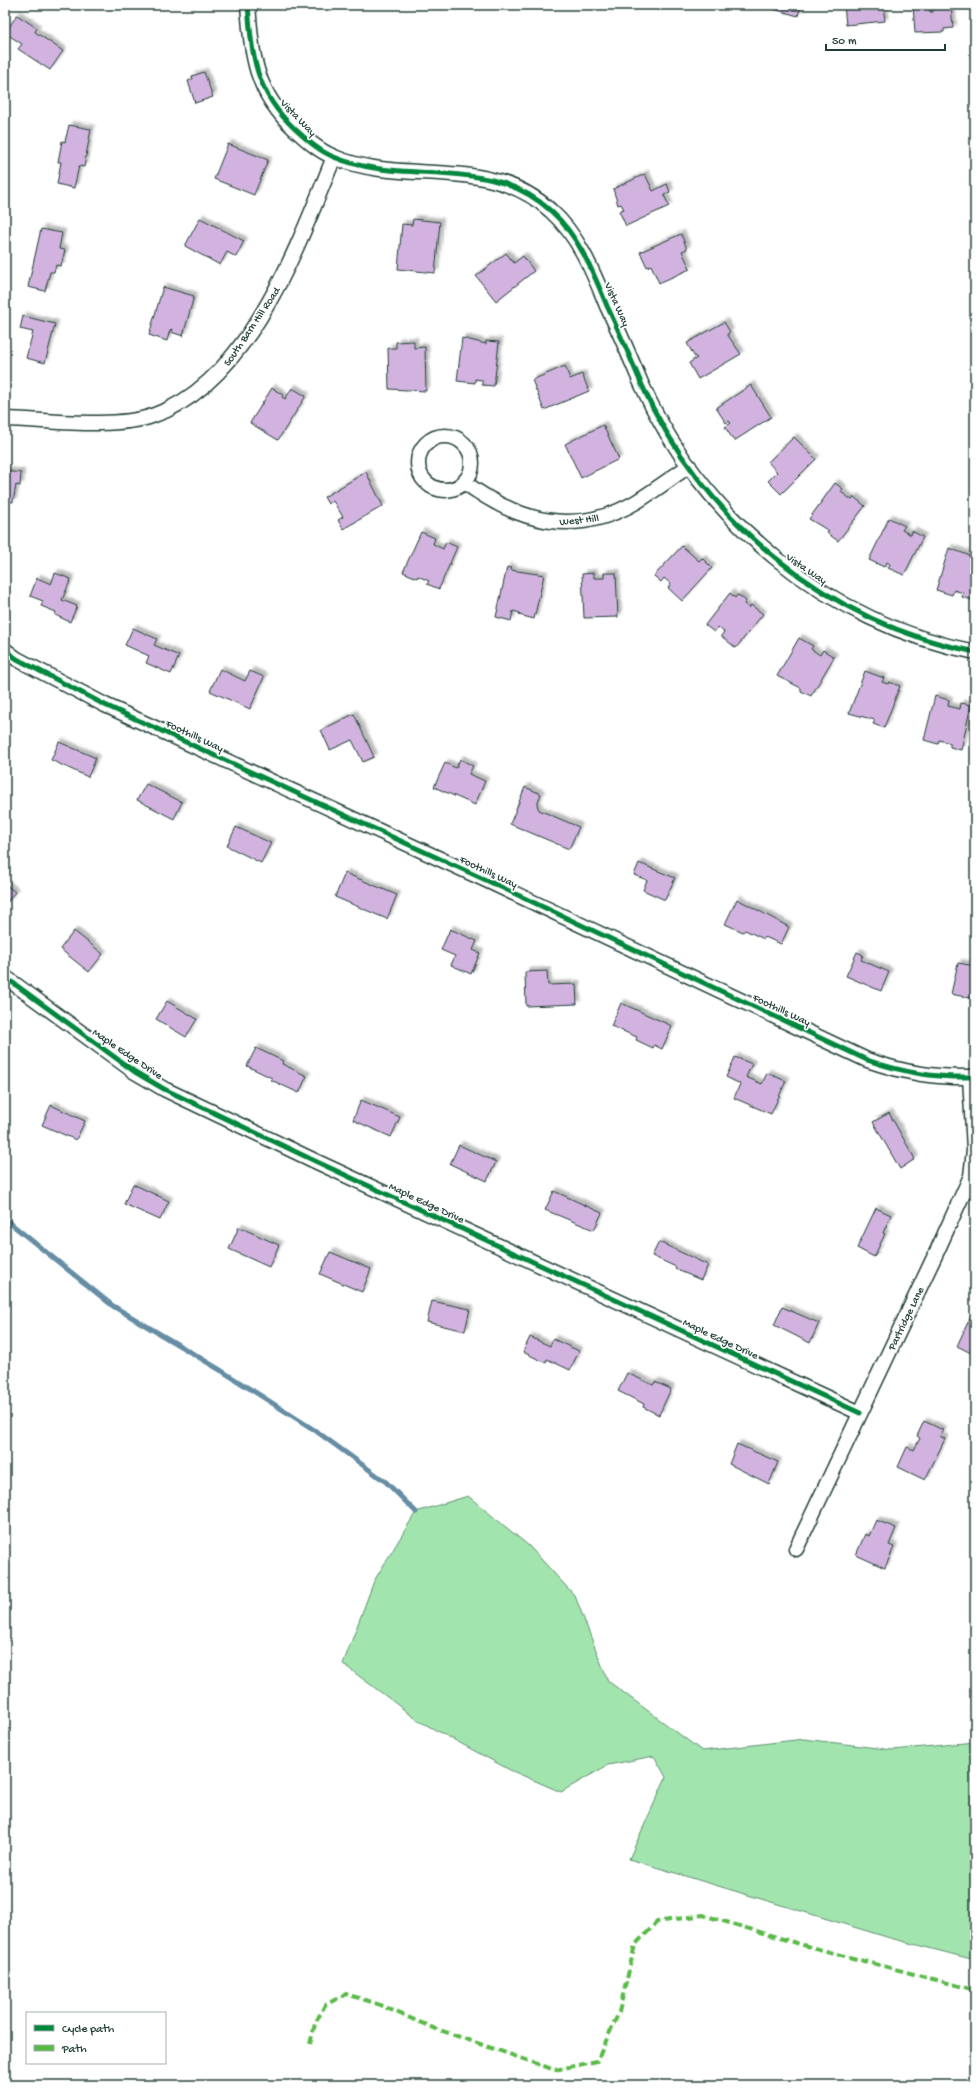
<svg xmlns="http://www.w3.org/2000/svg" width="980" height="2090" font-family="'Gochi Hand',sans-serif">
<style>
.green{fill:#a2e4ae;stroke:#609071}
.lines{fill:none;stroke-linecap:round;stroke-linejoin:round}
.stream{stroke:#668da4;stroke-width:5}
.building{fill:#d2b3e0;stroke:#1f3d34;filter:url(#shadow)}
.street-casing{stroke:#1f3d34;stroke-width:17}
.street{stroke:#fff;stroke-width:14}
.quiet{stroke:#58b947;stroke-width:4;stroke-dasharray:8 4;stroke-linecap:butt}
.cycleway-casing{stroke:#fff;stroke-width:8}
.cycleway{stroke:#00873e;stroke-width:5}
.labels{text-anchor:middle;stroke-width:3.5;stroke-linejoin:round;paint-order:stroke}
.street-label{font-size:11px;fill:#1f3d34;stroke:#fff}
</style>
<defs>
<filter id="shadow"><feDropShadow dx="3.5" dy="-3.5" stdDeviation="1" flood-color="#0004"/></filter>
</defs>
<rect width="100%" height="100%" fill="#fff"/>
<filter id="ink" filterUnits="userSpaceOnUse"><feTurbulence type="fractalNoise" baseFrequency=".025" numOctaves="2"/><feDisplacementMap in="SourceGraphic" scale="8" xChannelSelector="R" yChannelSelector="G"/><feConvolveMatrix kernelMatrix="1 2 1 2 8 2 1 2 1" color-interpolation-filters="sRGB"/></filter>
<g filter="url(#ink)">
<path class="green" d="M 468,1496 L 529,1546 L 575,1596 L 608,1681 L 702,1751 L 804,1739 L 893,1750 L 975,1742 L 975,1960 L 890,1938 L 629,1859 L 666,1777 L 654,1756 L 608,1765 L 561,1792 L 510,1770 L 419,1721 L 343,1664 L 374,1581 L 416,1512 Z"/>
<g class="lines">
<path class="stream" d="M 5,1219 L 113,1306 L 222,1371 L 316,1431 L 386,1482 L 416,1512"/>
</g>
<g class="building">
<path d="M 759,5 L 801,5 L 798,16 Z"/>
<path d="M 844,5 L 883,5 L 885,21 L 846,25 Z"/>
<path d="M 913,5 L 930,5 L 930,12 L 933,12 L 933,6 L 951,5 L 953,28 L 944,29 L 944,32 L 915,33 Z"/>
<path d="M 17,15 L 37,28 L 35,32 L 63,51 L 50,70 L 18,49 L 22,44 L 5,33 Z"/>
<path d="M 204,72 L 213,97 L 195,103 L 188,81 L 193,79 L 192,76 Z"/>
<path d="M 69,125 L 91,129 L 84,167 L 79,166 L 74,188 L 57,184 L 61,162 L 58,162 L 62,141 L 65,142 Z"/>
<path d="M 228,144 L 268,160 L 254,195 L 214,179 Z"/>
<path d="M 645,174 L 653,191 L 667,184 L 670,192 L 664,195 L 669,206 L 626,226 L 619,211 L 624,209 L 621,204 L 618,205 L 613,189 Z"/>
<path d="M 200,218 L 244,241 L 236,257 L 227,252 L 220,265 L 185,246 Z"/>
<path d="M 413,219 L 440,222 L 435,273 L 398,269 L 402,224 L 412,225 Z"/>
<path d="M 41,229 L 62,233 L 59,249 L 65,250 L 61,266 L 56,265 L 54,272 L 50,272 L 45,291 L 28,287 Z"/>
<path d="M 681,234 L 687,249 L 682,251 L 690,269 L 659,283 L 651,265 L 647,267 L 640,252 Z"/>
<path d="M 506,253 L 514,263 L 523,256 L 534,271 L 496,301 L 476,276 Z"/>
<path d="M 163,287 L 194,296 L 183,336 L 171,332 L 172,329 L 170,330 L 167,341 L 149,335 Z"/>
<path d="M 23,316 L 55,324 L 45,363 L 26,358 L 33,332 L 20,329 Z"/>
<path d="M 724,322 L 730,332 L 727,334 L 741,354 L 698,379 L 689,363 L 697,358 L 694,356 L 687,343 Z"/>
<path d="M 462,338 L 486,344 L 486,341 L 499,342 L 494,386 L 482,385 L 482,380 L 475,379 L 475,383 L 457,381 Z"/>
<path d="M 414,341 L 414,348 L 425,347 L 426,391 L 389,389 L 388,348 L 396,348 L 396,342 Z"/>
<path d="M 565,366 L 570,379 L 582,374 L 589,391 L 544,410 L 532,380 Z"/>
<path d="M 751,385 L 771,417 L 734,441 L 725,427 L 731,423 L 729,421 L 726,423 L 716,408 Z"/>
<path d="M 272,388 L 283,395 L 282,397 L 285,399 L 292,388 L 306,396 L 278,440 L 250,423 Z"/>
<path d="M 603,425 L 619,459 L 581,478 L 565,444 Z"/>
<path d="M 794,437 L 816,459 L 781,494 L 768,481 L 777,472 L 768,462 Z"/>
<path d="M 5,471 L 21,473 L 20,486 L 16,485 L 13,502 L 6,501 L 5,507 Z"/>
<path d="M 366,472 L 383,506 L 343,529 L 338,520 L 343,517 L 333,501 L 328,504 L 324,497 Z"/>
<path d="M 835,483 L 843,489 L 841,492 L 852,500 L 854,497 L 865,506 L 838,541 L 827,533 L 829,531 L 809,519 Z"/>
<path d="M 889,518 L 905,526 L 902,530 L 911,535 L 912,531 L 923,537 L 904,575 L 888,568 L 890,564 L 887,562 L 884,567 L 869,560 Z"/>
<path d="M 421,532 L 435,538 L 433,544 L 443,549 L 446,542 L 457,547 L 439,589 L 427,584 L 429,581 L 418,576 L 417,578 L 403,572 Z"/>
<path d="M 682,546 L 699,561 L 702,558 L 712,568 L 682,601 L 668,588 L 671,584 L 664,578 L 661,582 L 654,576 Z"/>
<path d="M 949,548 L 973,557 L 975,554 L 975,589 L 972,600 L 962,597 L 963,593 L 954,590 L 952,595 L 936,590 Z"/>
<path d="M 507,567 L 512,568 L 511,570 L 544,575 L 534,619 L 519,615 L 520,613 L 513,611 L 511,621 L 496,617 Z"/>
<path d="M 55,573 L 71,579 L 62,600 L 77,606 L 70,622 L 55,615 L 56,612 L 41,606 L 43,601 L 30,596 L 37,578 L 51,584 Z"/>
<path d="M 594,573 L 594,578 L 604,578 L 604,573 L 616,573 L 618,617 L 584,618 L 582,574 Z"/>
<path d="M 730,593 L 735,598 L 737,595 L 740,596 L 746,601 L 744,604 L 749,608 L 751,605 L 763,614 L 736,648 L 721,636 L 724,632 L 718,627 L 714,632 L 705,625 Z"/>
<path d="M 133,628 L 157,639 L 154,645 L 179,656 L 171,674 L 146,663 L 149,656 L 125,645 Z"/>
<path d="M 799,638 L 813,646 L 811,649 L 820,655 L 823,650 L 834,657 L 811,696 L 801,691 L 801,688 L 777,676 Z"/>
<path d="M 220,669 L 245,681 L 250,671 L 264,677 L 250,709 L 210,691 Z"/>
<path d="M 865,671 L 884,678 L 882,682 L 888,684 L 889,682 L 900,686 L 884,728 L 873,724 L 875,720 L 849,713 Z"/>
<path d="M 935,696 L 949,700 L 948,706 L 960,709 L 961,703 L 971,705 L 961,750 L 950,747 L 950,743 L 939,740 L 938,744 L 924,740 Z"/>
<path d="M 354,714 L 374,757 L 363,762 L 352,740 L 330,750 L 321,730 Z"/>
<path d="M 59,742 L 96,758 L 88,777 L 51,760 Z"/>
<path d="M 460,759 L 473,766 L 469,774 L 485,781 L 475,805 L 434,787 L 445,763 L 456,768 Z"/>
<path d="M 146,784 L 182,802 L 174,819 L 137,800 Z"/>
<path d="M 525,787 L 541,794 L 537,805 L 539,810 L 579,827 L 569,849 L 510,824 Z"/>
<path d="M 236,827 L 271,843 L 261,863 L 227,846 Z"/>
<path d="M 639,863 L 675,878 L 665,900 L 643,890 L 647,880 L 634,875 Z"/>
<path d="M 345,873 L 397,895 L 387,919 L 335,897 Z"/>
<path d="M 5,884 L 15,892 L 5,905 Z"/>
<path d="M 737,899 L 789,927 L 781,944 L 765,937 L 764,939 L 745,930 L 743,932 L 725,924 Z"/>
<path d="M 450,929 L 477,941 L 473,950 L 480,953 L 471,974 L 451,965 L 455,956 L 441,950 Z"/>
<path d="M 74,931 L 103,954 L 89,972 L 60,949 Z"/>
<path d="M 857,952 L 863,955 L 861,960 L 889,972 L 881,991 L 846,976 Z"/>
<path d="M 958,963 L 975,966 L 975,999 L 951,994 Z"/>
<path d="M 547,971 L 548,985 L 576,984 L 577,1004 L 526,1006 L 525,972 Z"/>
<path d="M 167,1001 L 197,1019 L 186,1037 L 156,1019 Z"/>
<path d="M 621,1003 L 672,1026 L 662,1049 L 654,1045 L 653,1048 L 636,1040 L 637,1037 L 611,1026 Z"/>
<path d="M 256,1048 L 283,1061 L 282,1064 L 307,1076 L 299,1093 L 271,1080 L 272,1078 L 247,1066 Z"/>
<path d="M 735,1057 L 752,1064 L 746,1077 L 762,1084 L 767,1073 L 786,1081 L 771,1114 L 734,1098 L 740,1084 L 726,1077 Z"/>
<path d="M 361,1100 L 400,1117 L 391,1137 L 353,1120 Z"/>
<path d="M 51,1105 L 85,1121 L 76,1140 L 42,1125 Z"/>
<path d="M 889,1113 L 915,1159 L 900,1169 L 873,1122 Z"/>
<path d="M 459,1145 L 496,1162 L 487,1181 L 450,1164 Z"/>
<path d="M 133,1184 L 169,1201 L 160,1220 L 124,1204 Z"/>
<path d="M 554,1191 L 602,1213 L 594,1230 L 545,1210 Z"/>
<path d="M 876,1208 L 891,1215 L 883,1233 L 885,1234 L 874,1257 L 857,1248 Z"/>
<path d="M 239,1227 L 279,1245 L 269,1267 L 229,1249 Z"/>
<path d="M 659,1242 L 708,1265 L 701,1280 L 675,1269 L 676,1267 L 652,1256 Z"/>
<path d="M 330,1252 L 371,1269 L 362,1292 L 320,1274 Z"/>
<path d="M 432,1301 L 470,1309 L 465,1331 L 427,1322 Z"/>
<path d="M 782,1307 L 819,1323 L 810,1343 L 774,1325 Z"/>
<path d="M 975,1307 L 975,1350 L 973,1354 L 957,1346 Z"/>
<path d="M 530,1337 L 550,1346 L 553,1339 L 579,1351 L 570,1370 L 547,1359 L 546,1363 L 523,1352 Z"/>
<path d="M 627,1373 L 653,1385 L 655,1382 L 671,1389 L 659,1415 L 643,1407 L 644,1404 L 618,1391 Z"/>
<path d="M 924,1421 L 943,1430 L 940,1436 L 945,1439 L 925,1480 L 898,1467 L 907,1447 L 914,1450 L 920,1438 L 917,1436 Z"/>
<path d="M 737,1444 L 778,1462 L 769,1484 L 729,1464 Z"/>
<path d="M 876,1520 L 896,1528 L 889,1545 L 894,1547 L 885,1568 L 856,1555 L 865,1534 L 869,1536 Z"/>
</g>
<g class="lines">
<defs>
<g id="street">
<path d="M 248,5 C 252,57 255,92 295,129 C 307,140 319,151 334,157 C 404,187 489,153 551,211 C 579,236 593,272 607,306 C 619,331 630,357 641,383 C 701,519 829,624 975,652"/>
<path d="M 5,419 C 46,420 115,429 152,416 C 249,384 299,243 334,157"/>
<circle cx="445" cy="463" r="27"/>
<path d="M 464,482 C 518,522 575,538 636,502 C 654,491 671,478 689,466"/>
<path d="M 5,650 L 17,659 L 105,705 L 488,881 L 867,1060 C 905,1073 935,1078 975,1077"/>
<path d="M 5,977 L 135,1072 L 164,1089 L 315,1161 L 860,1413"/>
<path d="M 796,1549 L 938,1249 L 971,1176 L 974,1150 L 970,1077"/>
</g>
</defs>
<use href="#street" class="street-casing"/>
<use href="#street" class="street"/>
<path class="quiet" d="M 310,2044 L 315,2024 L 325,2005 L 346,1994 L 375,2003 L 431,2027 L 555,2070 L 597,2061 L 619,2012 L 635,1945 L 657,1922 L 703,1915 L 803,1945 L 975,1990"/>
<defs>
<g id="cycleway">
<path d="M 248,5 C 252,57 255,92 295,129 C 307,140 319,151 334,157 C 404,187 489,153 551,211 C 579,236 593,272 607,306 C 619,331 630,357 641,383 C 701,519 829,624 975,652"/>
<path d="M 5,650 L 17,659 L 105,705 L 488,881 L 867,1060 C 905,1073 935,1078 975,1077"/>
<path d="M 5,977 L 135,1072 L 164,1089 L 315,1161 L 860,1413"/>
</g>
</defs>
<use href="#cycleway" class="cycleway-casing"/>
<use href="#cycleway" class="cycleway"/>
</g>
</g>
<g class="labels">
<g class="street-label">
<text transform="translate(299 117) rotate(46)" y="4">Vista Way</text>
<text transform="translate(618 304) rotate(66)" y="4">Vista Way</text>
<text transform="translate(251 326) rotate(-56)" y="4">South Barn Hill Road</text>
<text transform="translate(579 519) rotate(-6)" y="4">West Hill</text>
<text transform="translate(807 568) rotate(34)" y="4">Vista Way</text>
<text transform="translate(195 735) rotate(25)" y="4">Foothills Way</text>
<text transform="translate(489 871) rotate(25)" y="4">Foothills Way</text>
<text transform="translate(782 1009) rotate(25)" y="4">Foothills Way</text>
<text transform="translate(128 1053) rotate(34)" y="4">Maple Edge Drive</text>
<text transform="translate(427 1202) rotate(25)" y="4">Maple Edge Drive</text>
<text transform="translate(905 1318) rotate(-64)" y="4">Partridge Lane</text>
<text transform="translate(721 1338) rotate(25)" y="4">Maple Edge Drive</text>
</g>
</g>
<rect width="980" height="2090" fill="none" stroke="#fff" stroke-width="20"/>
<rect x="10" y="10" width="960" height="2070" fill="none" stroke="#1f3d34" stroke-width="1.5" filter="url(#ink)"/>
<rect x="26" y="2012" width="140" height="52" fill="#ffffff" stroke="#a5b1ae"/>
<rect x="34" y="2025" width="20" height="6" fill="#00873e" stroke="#a5b1ae"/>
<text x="62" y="2032" font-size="12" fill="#1f3d34">Cycle path</text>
<rect x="34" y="2045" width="20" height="6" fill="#58b947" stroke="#a5b1ae"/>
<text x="62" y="2052" font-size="12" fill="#1f3d34">Path</text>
<path d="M826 44v6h119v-6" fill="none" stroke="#1f3d34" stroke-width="2"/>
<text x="832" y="44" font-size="12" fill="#1f3d34" stroke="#ffffff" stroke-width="3" paint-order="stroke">50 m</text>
</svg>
